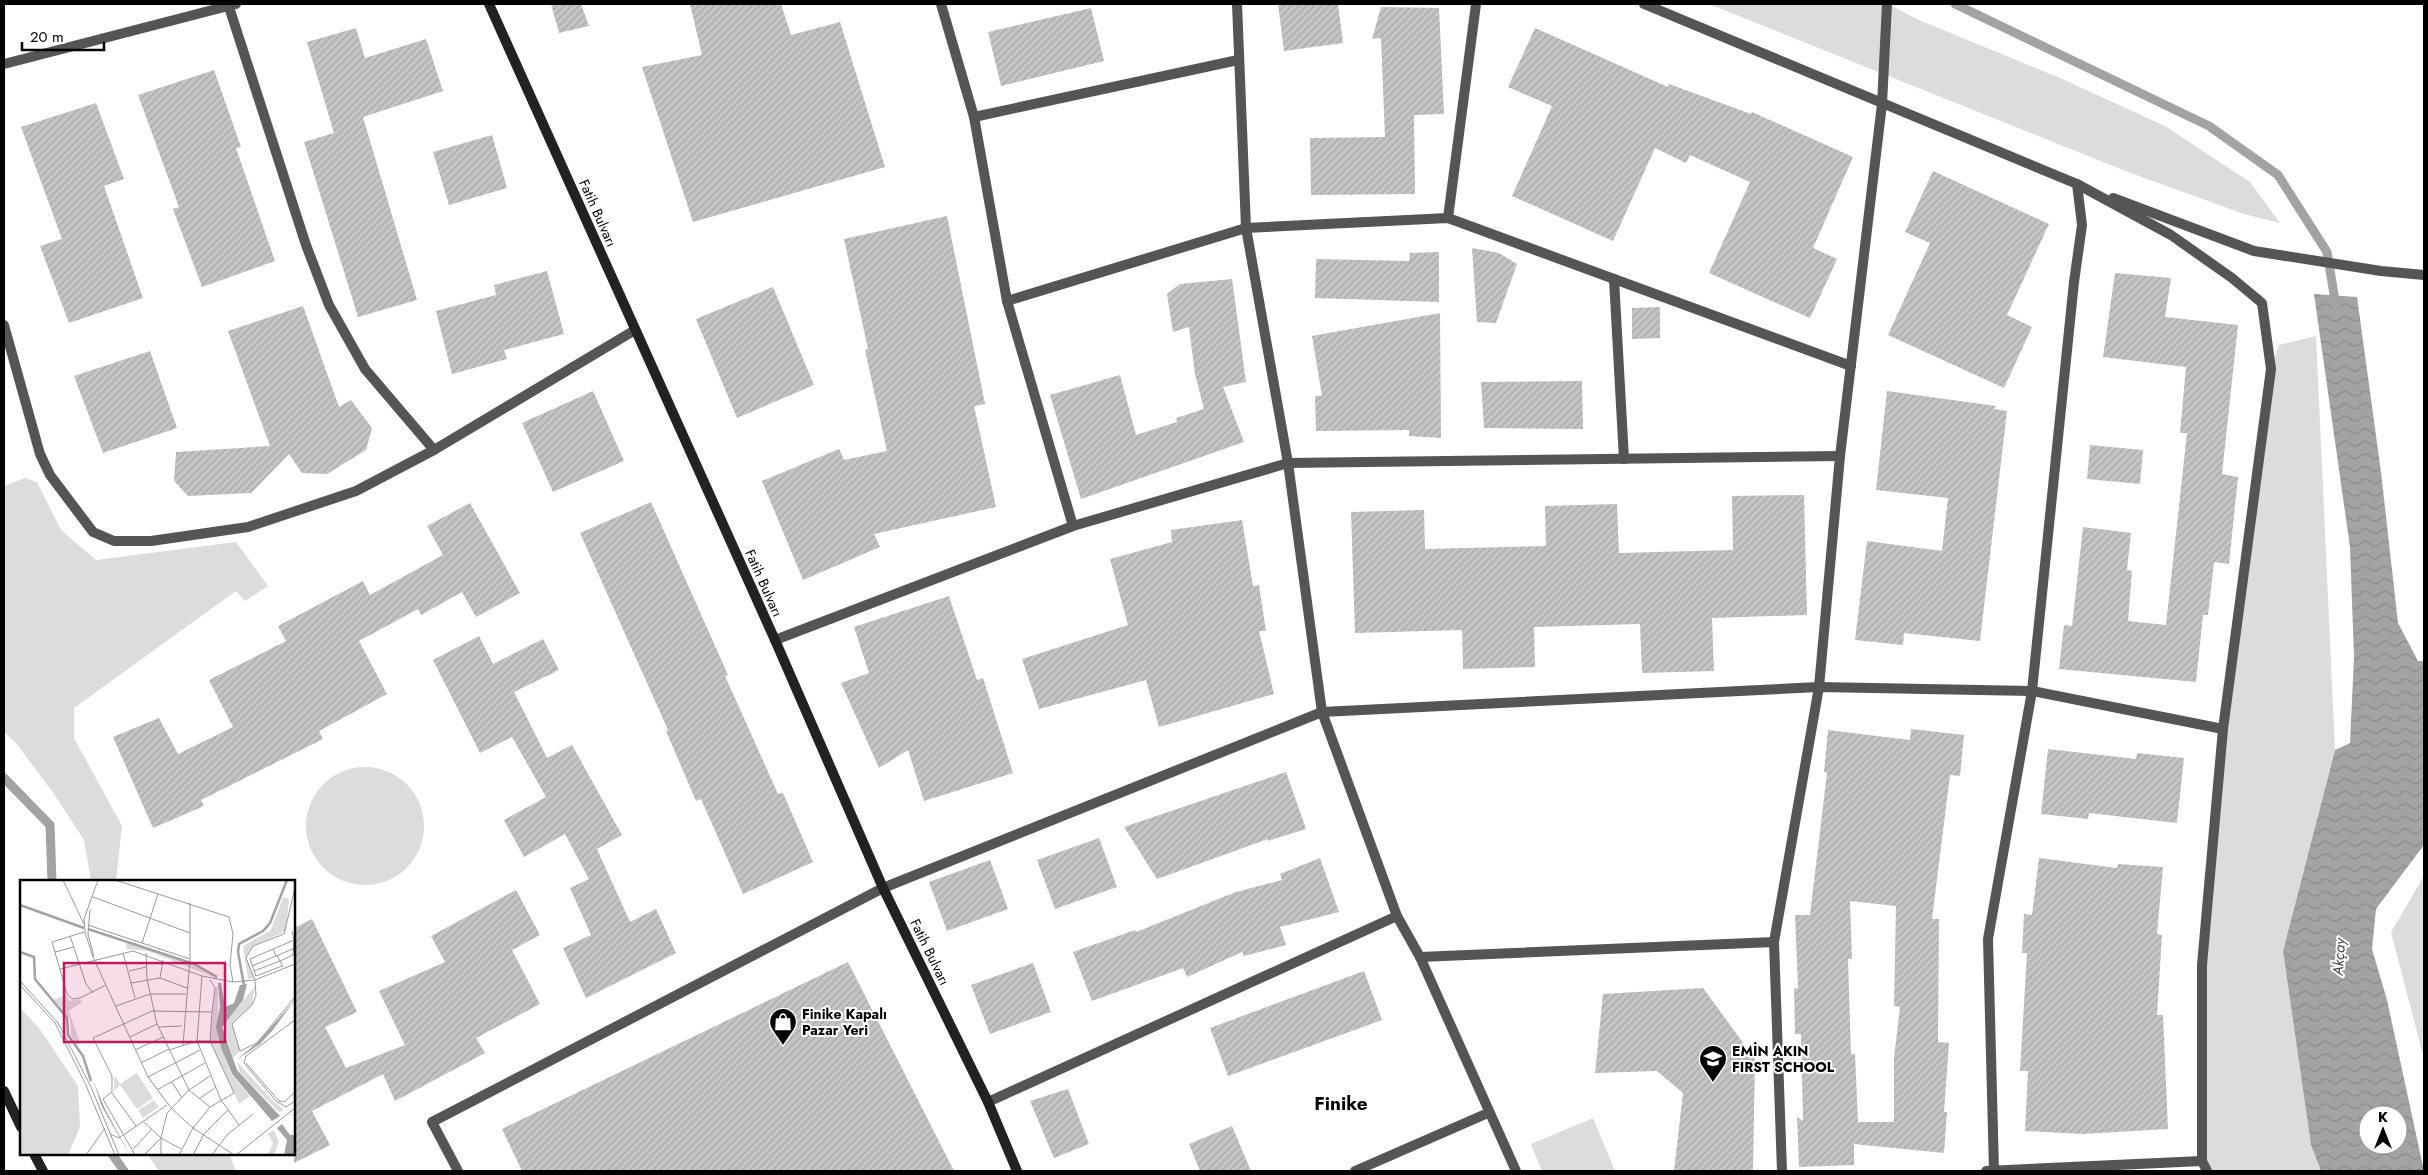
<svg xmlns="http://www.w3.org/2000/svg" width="2428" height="1175" font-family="Jost,sans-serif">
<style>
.green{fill:#dcdcdc}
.water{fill:url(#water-waves);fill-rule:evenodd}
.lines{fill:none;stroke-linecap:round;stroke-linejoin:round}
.stream{stroke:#a3a3a3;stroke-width:9}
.building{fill:url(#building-hatch);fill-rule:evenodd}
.street{stroke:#555;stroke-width:10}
.secondary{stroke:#222;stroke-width:10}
.labels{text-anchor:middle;stroke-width:4;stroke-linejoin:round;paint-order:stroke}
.street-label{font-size:14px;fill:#000;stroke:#fff}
.poi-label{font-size:14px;font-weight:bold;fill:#000;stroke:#fff;text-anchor:start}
.water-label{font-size:15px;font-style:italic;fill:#444;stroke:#fff}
.district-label{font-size:19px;font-weight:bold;fill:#000;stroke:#fff}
.inset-river{fill:none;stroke:#a3a3a3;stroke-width:2.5}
.inset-road{fill:none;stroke:#999;stroke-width:1}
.view{fill:#c2185b;fill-opacity:0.15;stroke:#c2185b;stroke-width:2.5}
.inset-edge{fill:none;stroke:#000;stroke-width:2.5}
</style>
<defs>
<pattern id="water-waves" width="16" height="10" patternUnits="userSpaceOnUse" patternTransform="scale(1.25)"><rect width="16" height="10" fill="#a3a3a3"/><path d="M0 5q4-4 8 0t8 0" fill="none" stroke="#8b8b8b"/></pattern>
<pattern id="building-hatch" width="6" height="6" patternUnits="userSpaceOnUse" patternTransform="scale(1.25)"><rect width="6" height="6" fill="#c4c4c4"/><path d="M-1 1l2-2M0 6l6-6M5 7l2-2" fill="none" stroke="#a7a7a7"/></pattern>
</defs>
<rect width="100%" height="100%" fill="#fff"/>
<g class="green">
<path d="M 1709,4 L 1888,4 L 1919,20 L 2060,78 L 2165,126 L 2250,182 L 2280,223 L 2244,214 L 2128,172 Z"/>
<path d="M 2316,336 L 2335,750 L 2283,951 L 2311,1145 L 2321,1171 L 2207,1171 L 2202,965 L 2223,729 L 2271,369 L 2279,345 Z"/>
<path d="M 25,478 L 37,482 L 61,530 L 96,560 L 236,542 L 268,586 L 245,601 L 236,591 L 74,708 L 74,738 L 122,826 L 116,881 L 91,881 L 84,840 L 54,794 L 16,743 L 4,732 L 4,486 Z"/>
<circle cx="365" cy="826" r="59"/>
<path d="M 2424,876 L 2424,1059 L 2391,932 Z"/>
<path d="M 1593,1118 L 1615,1171 L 1542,1171 L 1531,1144 Z"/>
<path d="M 147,1154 L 229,1154 L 236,1171 L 159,1171 Z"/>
</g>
<path class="water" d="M 2314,294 L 2357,297 L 2381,472 L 2398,623 L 2418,661 L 2424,661 L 2424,845 L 2376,909 L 2372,949 L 2387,1000 L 2424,1171 L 2321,1171 L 2311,1145 L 2283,951 L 2335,750 L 2350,743 L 2354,657 L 2350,547 ZM 2368,1115 L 2398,1115 L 2398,1145 L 2368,1145 Z"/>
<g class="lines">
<g class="stream">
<path d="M 1955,4 L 2209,126 L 2278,175 L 2327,252 L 2336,306"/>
<path d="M 4,778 L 50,825 L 52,881"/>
<path d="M 112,1154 L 124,1171"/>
</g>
</g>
<g class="building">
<path d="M 551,4 L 581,4 L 589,26 L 559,33 Z"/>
<path d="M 690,4 L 781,4 L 791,35 L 840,22 L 885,167 L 693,222 L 642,67 L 702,55 Z"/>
<path d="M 1278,4 L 1338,4 L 1343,43 L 1284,51 Z"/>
<path d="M 1381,7 L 1439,8 L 1444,114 L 1414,115 L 1415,194 L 1311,195 L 1310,138 L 1385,137 L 1381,38 L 1372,39 Z"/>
<path d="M 1091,8 L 1104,61 L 1001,86 L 988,32 Z"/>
<path d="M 356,28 L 365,58 L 426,39 L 443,91 L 363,117 L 417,300 L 358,317 L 304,142 L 334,133 L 307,42 Z"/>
<path d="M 1535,28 L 1668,87 L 1669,84 L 1751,114 L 1752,112 L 1853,157 L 1813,248 L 1837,259 L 1810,318 L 1709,273 L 1750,182 L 1690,155 L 1686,163 L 1655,148 L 1613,241 L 1512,196 L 1552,106 L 1508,87 Z"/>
<path d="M 214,70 L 241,147 L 236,148 L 275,261 L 202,287 L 173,209 L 179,207 L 138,95 Z"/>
<path d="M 96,103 L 124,179 L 104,186 L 143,298 L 69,323 L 40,246 L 62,239 L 21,127 Z"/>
<path d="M 492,135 L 507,188 L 449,205 L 433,152 Z"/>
<path d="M 1933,171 L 2049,224 L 2007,315 L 2032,327 L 2004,388 L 1888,335 L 1930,243 L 1905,232 Z"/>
<path d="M 947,216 L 985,404 L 974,406 L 996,507 L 874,534 L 880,547 L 803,580 L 762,481 L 839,449 L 844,460 L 887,451 L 865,350 L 868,349 L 844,239 Z"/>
<path d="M 1472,248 L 1499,253 L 1517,264 L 1496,323 L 1477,322 Z"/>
<path d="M 1439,252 L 1439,302 L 1315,298 L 1316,259 L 1409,261 L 1410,253 Z"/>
<path d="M 547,271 L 564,334 L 504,350 L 507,359 L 452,374 L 436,311 L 496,295 L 494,285 Z"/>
<path d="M 2115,273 L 2171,278 L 2165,317 L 2238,325 L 2222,474 L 2238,477 L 2229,564 L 2214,562 L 2208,615 L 2203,615 L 2196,682 L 2059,669 L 2064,625 L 2072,626 L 2083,527 L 2131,533 L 2127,570 L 2132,571 L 2128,621 L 2166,625 L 2187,433 L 2180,433 L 2186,367 L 2103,357 Z"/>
<path d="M 1232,279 L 1246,382 L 1223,387 L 1244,442 L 1081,499 L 1050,395 L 1120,375 L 1136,435 L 1177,422 L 1176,418 L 1204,409 L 1195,374 L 1189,327 L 1173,332 L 1167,294 L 1180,284 Z"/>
<path d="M 773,287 L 814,385 L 737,418 L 696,319 Z"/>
<path d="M 303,306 L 339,407 L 351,400 L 372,428 L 366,450 L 327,474 L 302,473 L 289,454 L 251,493 L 188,496 L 174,481 L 176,452 L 270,446 L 228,331 Z"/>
<path d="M 1660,307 L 1660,338 L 1632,339 L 1632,308 Z"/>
<path d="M 1440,313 L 1441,438 L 1409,436 L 1409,430 L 1316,431 L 1315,396 L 1322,396 L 1312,336 Z"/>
<path d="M 150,351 L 177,428 L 103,453 L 74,376 Z"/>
<path d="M 1582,381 L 1583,429 L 1484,428 L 1481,382 Z"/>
<path d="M 593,391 L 624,461 L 553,492 L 522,423 Z"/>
<path d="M 1887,391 L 1996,406 L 1994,409 L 2007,411 L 1980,641 L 1904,633 L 1903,645 L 1855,640 L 1867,541 L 1942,551 L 1948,498 L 1876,490 Z"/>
<path d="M 2090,445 L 2143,450 L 2140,484 L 2087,479 Z"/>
<path d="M 1804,495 L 1807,615 L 1712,618 L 1714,671 L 1642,673 L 1640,624 L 1534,627 L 1535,667 L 1463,669 L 1462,630 L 1355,633 L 1351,512 L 1424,510 L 1425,549 L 1546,546 L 1545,506 L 1617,504 L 1619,553 L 1733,550 L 1732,496 Z"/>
<path d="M 651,502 L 728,675 L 725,676 L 778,794 L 783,793 L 813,862 L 743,894 L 701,799 L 696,801 L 666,731 L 668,730 L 580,533 Z"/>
<path d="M 470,503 L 520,593 L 476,617 L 462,592 L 421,615 L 418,609 L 359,641 L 387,694 L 319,731 L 323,739 L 201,800 L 204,806 L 153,828 L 113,737 L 159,718 L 178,754 L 233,727 L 209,680 L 286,641 L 278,626 L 363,581 L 370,595 L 443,555 L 427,526 Z"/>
<path d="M 1242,520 L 1253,586 L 1259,585 L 1266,631 L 1259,631 L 1274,694 L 1159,727 L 1146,680 L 1039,709 L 1022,659 L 1128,625 L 1110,559 L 1172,542 L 1171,530 Z"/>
<path d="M 949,596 L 977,680 L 983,678 L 1013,773 L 924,801 L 908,750 L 879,768 L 841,683 L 869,673 L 854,627 Z"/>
<path d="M 479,636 L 493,664 L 543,639 L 559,670 L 514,692 L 547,758 L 572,745 L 622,835 L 597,849 L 630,922 L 656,909 L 676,953 L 586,998 L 563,948 L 591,935 L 570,888 L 589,879 L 565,834 L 524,857 L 504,820 L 546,797 L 512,737 L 480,753 L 433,660 Z"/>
<path d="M 1911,729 L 1964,735 L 1960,776 L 1950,775 L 1932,919 L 1939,919 L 1938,1042 L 1949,1043 L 1944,1112 L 1947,1112 L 1944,1153 L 1854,1144 L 1854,1165 L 1799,1167 L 1797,1117 L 1803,1121 L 1801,1034 L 1795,1034 L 1794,989 L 1798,988 L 1795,915 L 1810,915 L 1827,773 L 1824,772 L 1828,730 L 1910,740 ZM 1850,901 L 1896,906 L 1894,1006 L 1900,1007 L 1894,1058 L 1894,1122 L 1858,1122 L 1855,1054 L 1851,1054 L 1848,959 L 1852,959 Z"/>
<path d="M 2048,749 L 2136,759 L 2137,753 L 2184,758 L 2177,823 L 2089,813 L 2088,819 L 2041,814 Z"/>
<path d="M 1286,772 L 1306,829 L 1268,841 L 1268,839 L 1157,879 L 1124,827 Z"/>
<path d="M 1099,838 L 1117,887 L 1055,909 L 1037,860 Z"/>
<path d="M 1320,858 L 1339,912 L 1280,927 L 1286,945 L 1244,956 L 1242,952 L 1187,977 L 1183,968 L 1092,1001 L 1073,952 L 1135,930 L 1136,932 L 1236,892 L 1282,880 L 1280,874 Z"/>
<path d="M 2039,858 L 2117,868 L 2118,864 L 2163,867 L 2157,934 L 2162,935 L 2157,1015 L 2163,1015 L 2168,1129 L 2082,1134 L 2025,1131 L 2028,1071 L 2020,1071 L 2027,953 L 2022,953 L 2024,914 L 2032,915 Z"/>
<path d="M 990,860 L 1008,909 L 947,931 L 929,882 Z"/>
<path d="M 516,890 L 540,935 L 512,950 L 540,1004 L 476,1038 L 485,1053 L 395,1101 L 383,1074 L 312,1111 L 330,1145 L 294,1163 L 294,928 L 312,919 L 357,1012 L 325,1027 L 346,1068 L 405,1045 L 379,991 L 445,962 L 431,936 Z"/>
<path d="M 848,962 L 954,1171 L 522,1171 L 502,1129 Z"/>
<path d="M 1033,963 L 1051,1012 L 990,1034 L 971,985 Z"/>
<path d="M 1364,971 L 1382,1020 L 1228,1076 L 1210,1028 Z"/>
<path d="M 1703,988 L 1755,1059 L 1753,1171 L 1674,1171 L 1683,1093 L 1657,1071 L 1595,1073 L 1603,994 Z"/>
<path d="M 1068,1089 L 1089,1144 L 1054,1158 L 1030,1101 Z"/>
<path d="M 1232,1126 L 1251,1171 L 1200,1171 L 1189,1144 Z"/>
</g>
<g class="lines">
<g class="street">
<path d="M 228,4 L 306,245 L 329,305 L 365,369 L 434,450"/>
<path d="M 941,4 L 974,117 L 1007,301 L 1073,526"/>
<path d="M 1237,4 L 1246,228 L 1288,463 L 1322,712 L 1397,916 L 1420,957 L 1516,1171"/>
<path d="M 1644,4 L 2077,184 L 2082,225 L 2074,282 L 2032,691 L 1988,939 L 1994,1171"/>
<path d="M 4,64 L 236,4"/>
<path d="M 974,117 L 1238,60"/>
<path d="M 2077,184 L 2171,235 L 2232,278 L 2262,303 L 2271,369 L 2223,729"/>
<path d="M 2113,198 L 2254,251 L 2381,271 L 2424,275"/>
<path d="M 1448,218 L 1476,4"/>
<path d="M 1614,279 L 1624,459"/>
<path d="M 1007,301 L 1246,228 L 1448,218 L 1851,366"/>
<path d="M 4,325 L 40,454 L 50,475 L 93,532 L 114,541 L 151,541 L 248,527 L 356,491 L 434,450 L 635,330"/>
<path d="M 775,640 L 1073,526 L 1288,463 L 1840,456"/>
<path d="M 1420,957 L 1774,942"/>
<path d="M 988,1102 L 1397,916"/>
<path d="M 2202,1161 L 2207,1171"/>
<path d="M 458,1171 L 432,1122 L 883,888 L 1322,712 L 1819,687 L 2032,691 L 2223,729 L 2202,965 L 2202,1161 L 1986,1171"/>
<path d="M 1355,1171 L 1488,1113"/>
<path d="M 1782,1171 L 1774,942 L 1819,687 L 1840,456 L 1882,104 L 1887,4"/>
</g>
<g class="secondary">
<path d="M 489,4 L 775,640 L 883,888 L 988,1102 L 1017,1171"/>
<path d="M 4,1091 L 21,1127"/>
<path d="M 34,1154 L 43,1171"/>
</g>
</g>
<defs>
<symbol id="shop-pin" viewBox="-11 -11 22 30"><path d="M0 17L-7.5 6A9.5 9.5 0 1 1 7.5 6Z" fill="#000" stroke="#fff"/><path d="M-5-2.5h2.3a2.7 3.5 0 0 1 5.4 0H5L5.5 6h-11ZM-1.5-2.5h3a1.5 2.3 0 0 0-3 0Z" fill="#fff"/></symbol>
<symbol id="school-pin" viewBox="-11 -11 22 30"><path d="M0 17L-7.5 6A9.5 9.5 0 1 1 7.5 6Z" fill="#000" stroke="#fff"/><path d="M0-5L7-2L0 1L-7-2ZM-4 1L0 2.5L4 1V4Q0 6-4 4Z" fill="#fff"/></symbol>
</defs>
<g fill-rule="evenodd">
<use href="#shop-pin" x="767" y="1006" width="32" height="43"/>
<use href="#school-pin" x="1697" y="1043" width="32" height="43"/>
</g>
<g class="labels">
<g class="street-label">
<text transform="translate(598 213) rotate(66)" y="5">Fatih Bulvarı</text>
<text transform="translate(764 583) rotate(66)" y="5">Fatih Bulvarı</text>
<text transform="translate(930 952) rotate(64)" y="5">Fatih Bulvarı</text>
</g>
<g class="poi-label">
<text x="802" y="1019">Finike Kapalı<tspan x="802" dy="16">Pazar Yeri</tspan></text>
<text x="1732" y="1056">EMİN AKIN<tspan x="1732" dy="16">FIRST SCHOOL</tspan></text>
</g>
<g class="water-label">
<text transform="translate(2339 957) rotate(-86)" y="5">Akçay</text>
</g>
<g class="district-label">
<text x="1341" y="1110">Finike</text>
</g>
</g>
<g transform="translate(20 880)">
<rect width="275" height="275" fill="#fff"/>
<path d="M 263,17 L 269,19 L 266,51 L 233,66 L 226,77 L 234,98 L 228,99 L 223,66 L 251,50 ZM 107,63 L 167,82 L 196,98 L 128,71 L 106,69 ZM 198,106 L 198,160 L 211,194 L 230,216 L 219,224 L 190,161 L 195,108 ZM 235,106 L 232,125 L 212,144 L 220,171 L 213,178 L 203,145 ZM 46,115 L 50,121 L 60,119 L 62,122 L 49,131 L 60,163 L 57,165 L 51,155 L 50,139 L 33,120 ZM 217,182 L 253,221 L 262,228 L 263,231 L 259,232 L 237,210 L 220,192 ZM 117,193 L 133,218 L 117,229 L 100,205 L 94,211 L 94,198 L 96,197 L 100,204 ZM 134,220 L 139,227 L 123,238 L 118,230 ZM 254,250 L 259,262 L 254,275 L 248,275 L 253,263 L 248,254 Z" fill="#dcdcdc"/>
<path d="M 0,128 L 19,148 L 58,206 L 60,247 L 48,275 L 0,275 Z" fill="#dcdcdc"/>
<path d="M 198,103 L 201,103 L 205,127 L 214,123 L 220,105 L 227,104 L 223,120 L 202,147 L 217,190 L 260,236 L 252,241 L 212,194 L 201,168 L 196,147 L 200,127 ZM 275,120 L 252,151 L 240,164 L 216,180 L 237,163 ZM 73,200 L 85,229 L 110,275 L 82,227 ZM 262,244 L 270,255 L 275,255 L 275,275 L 264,275 L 267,260 L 257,248 Z" fill="#a3a3a3"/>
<path class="inset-river" d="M 0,25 L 64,48M 68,49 L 174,84 L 197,97M 0,72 L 14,77 L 15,99 L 47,138 L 48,155 L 63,176 L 71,201M 224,105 L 218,72 L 219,64 L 243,51 L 250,43 L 267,0"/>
<path class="inset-road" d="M 43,0 L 64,44M 78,0 L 64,39 L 65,52 L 73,77 L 128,197 L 151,228 L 173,248 L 214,275M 95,0 L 209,37 L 213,54 L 210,85 L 213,102M 275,8 L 264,54 L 233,66 L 226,78 L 235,100 L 275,84M 73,17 L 170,53 L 170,23M 70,29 L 68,54 L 74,77M 68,45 L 170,79 L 170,53M 64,52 L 32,62 L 47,114 L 52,119 L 60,118 L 86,105M 50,56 L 66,104 L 73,113M 122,63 L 138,14M 253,69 L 256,76 L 275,68M 35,72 L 54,67M 103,73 L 115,118M 126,73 L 127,99 L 137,144 L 169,210 L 190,227M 257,75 L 260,81 L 273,75 L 274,60M 232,86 L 256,76M 262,86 L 236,96 L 230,79 L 274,60 L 272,51M 40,89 L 113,71 L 182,96 L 177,161 L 201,220 L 219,245M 109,91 L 126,87M 234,91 L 260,81 L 263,87M 182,96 L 213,102 L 235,100 L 236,116 L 232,125 L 212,144 L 220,171 L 237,163 L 275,117M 140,98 L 143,80M 190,100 L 195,108 L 192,132M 0,101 L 38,143 L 71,207 L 99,275M 111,103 L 140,98 L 167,108M 0,105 L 35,143 L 65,203 L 95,275M 96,126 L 130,114 L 166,114M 275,140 L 226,176 L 224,183 L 256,221 L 266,227 L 275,221M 138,147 L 162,146M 110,157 L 137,144M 163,165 L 170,79M 115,170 L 143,157M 121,183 L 149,169M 226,183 L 259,221 L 264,222 L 275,212M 128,197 L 180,170M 152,202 L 162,218M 137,210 L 185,183M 92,213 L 116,246M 179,219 L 196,207M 123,241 L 141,258 L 161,269M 90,254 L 99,258 L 147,225M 113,269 L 132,249M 66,275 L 85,248M 115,275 L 83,219 L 92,212 L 92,196 L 73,158 L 132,131 L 192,132 L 190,161 L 177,161 L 149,170M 124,275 L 141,258M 141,275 L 141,258 L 147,233 L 169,210 L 190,196M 159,275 L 173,248 L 190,227 L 214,213 L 190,161M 173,275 L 184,254 L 208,230M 192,275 L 207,255 L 233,234M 216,275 L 275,228"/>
<path class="view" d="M 44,83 L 205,83 L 205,162 L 44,162 Z"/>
<rect width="275" height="275" class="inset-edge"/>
</g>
<rect width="2428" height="1175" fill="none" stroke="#000000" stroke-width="10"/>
<g transform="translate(2383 1130)"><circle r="24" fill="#ffffff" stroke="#999999"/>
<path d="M0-4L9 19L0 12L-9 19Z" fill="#000000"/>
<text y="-8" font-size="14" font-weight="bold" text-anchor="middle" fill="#000000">K</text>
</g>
<path d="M22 42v8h82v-8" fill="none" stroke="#000000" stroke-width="2.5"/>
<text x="30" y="42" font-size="15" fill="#000000" stroke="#ffffff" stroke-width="4" paint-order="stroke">20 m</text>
</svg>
